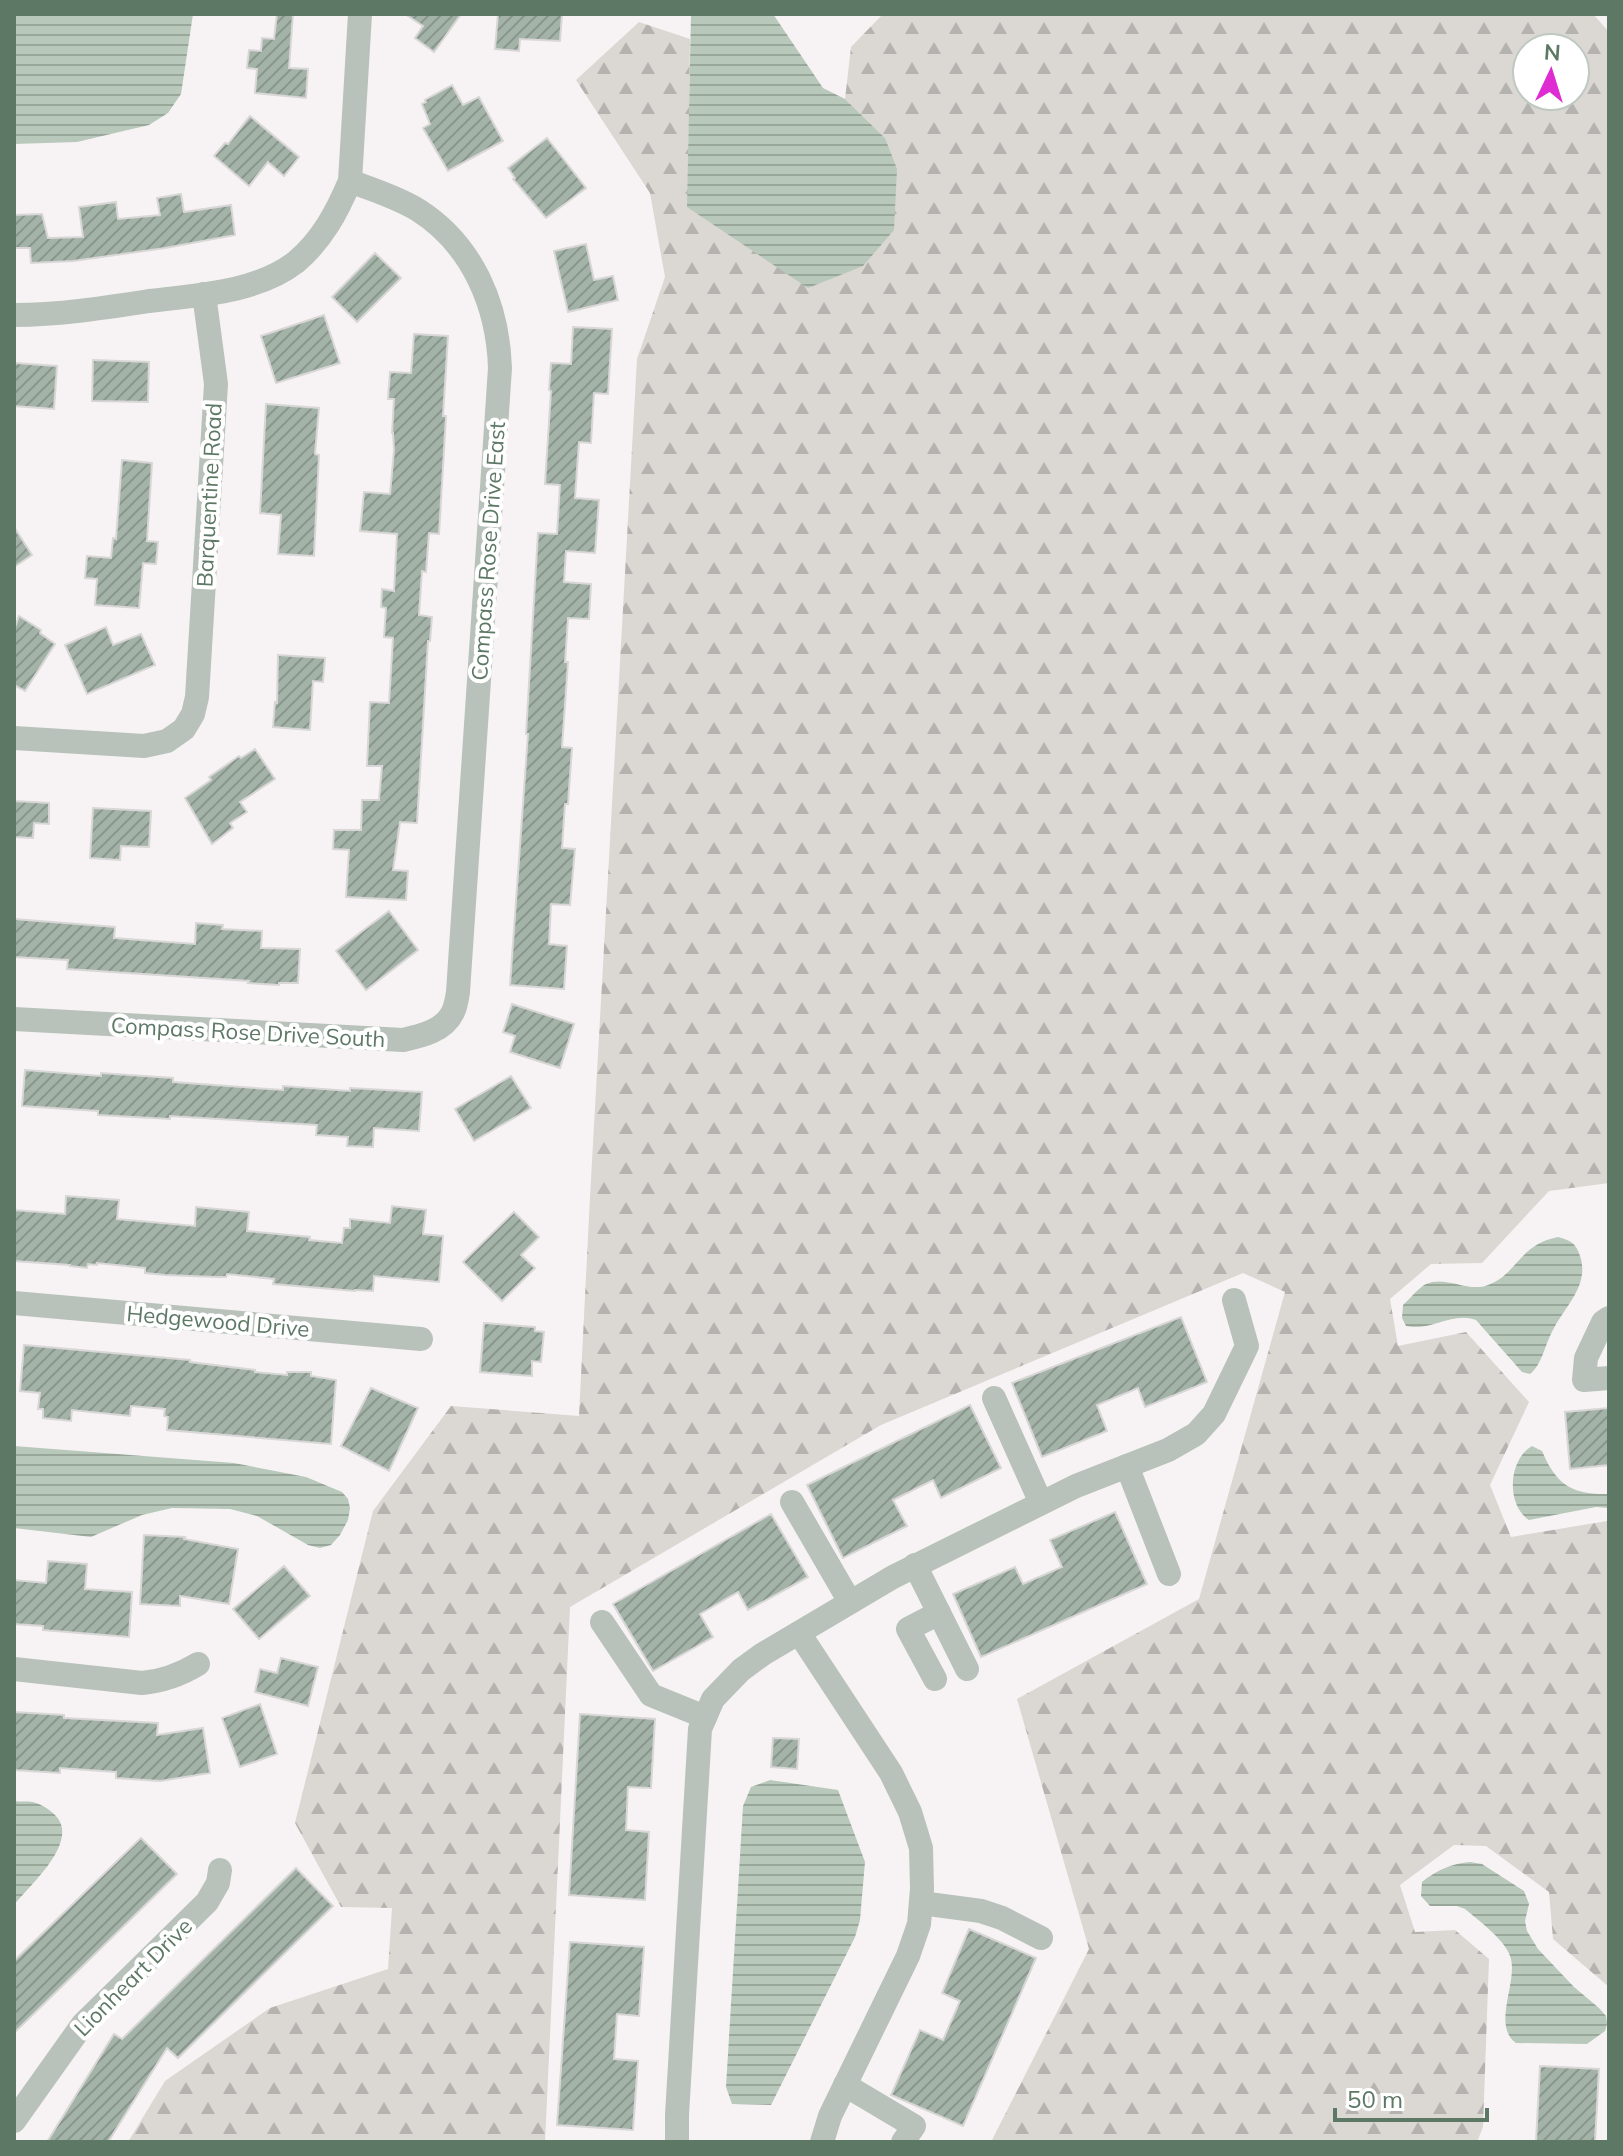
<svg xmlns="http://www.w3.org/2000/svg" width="1623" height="2156" font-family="Mulish,sans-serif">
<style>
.forest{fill:url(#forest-firs);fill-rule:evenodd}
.water{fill:url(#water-rules)}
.building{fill:url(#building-hatch);stroke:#d8d6d6;stroke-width:2}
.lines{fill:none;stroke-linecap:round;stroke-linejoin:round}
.minor{stroke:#b8c2bb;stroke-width:24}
.labels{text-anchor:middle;stroke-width:8;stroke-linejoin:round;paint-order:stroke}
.street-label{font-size:22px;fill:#5e7866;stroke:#fff}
</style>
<defs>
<pattern id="forest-firs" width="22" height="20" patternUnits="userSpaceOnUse" patternTransform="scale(2)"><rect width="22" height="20" fill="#dbd7d3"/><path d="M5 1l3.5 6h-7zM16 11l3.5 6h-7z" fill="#b5b3af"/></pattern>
<pattern id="water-rules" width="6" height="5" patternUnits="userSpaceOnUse" patternTransform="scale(2)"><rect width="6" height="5" fill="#b8c8ba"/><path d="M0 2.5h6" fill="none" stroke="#99a79b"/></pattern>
<pattern id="building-hatch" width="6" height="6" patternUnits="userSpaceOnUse" patternTransform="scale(2)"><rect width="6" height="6" fill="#a4b3a8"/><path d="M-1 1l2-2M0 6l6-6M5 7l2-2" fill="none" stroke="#89968d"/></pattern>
</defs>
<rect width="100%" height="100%" fill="#f7f3f4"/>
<path class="forest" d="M 883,14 L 1593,14 L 1609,32 L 1609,1183 L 1549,1191 L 1482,1263 L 1431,1264 L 1390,1299 L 1398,1346 L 1466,1332 L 1529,1402 L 1490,1485 L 1511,1537 L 1607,1521 L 1609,1523 L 1609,1987 L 1553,1939 L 1549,1892 L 1486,1846 L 1454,1845 L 1400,1885 L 1415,1932 L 1455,1930 L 1489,1959 L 1483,2127 L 1477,2142 L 991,2142 L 1089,1949 L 1017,1699 L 1199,1599 L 1285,1292 L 1243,1273 L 881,1425 L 570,1607 L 545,2142 L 128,2142 L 165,2081 L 270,2008 L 388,1969 L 392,1908 L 341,1907 L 295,1823 L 373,1511 L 451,1406 L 579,1416 L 590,1197 L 637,359 L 665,277 L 650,193 L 576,80 L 639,22 L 690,39 L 688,206 L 885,138 L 845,99 L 851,47 ZM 1527,48 L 1575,48 L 1575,96 L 1527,96 Z"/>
<g class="water">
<path d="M 14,14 L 193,14 L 181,94 L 168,113 L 149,125 L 77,142 L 14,144 Z"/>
<path d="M 691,14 L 773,14 L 823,88 L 845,99 L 885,138 L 897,169 L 894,230 L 863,266 L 808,288 L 687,207 Z"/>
<path d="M 1558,1237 C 1570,1240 1576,1243 1580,1256 C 1590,1285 1565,1306 1553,1330 C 1545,1344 1542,1365 1530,1374 L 1522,1372 L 1476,1320 C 1452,1311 1430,1332 1406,1326 L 1402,1318 L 1403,1305 C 1410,1299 1418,1288 1426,1284 C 1446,1275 1468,1293 1488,1285 C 1518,1274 1518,1245 1558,1237 Z"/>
<path d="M 14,1446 L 234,1463 L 275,1471 L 306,1477 L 342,1492 L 348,1499 L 350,1508 L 348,1520 L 340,1535 L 331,1545 L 320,1548 L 308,1545 L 257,1516 L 230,1509 L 172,1508 L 142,1515 L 91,1537 L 14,1528 Z"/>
<path d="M 1532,1446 L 1542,1451 C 1556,1484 1571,1495 1609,1494 L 1609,1508 L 1596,1507 L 1529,1520 C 1506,1505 1508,1460 1532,1446 Z"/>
<path d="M 770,1780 L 838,1790 L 865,1862 L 860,1920 L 855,1937 L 771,2105 L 732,2104 L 726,2087 L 743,1806 L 751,1787 Z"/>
<path d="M 14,1801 C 20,1802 27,1801 33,1802 C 41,1804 49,1809 55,1815 C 81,1841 30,1885 14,1905 Z"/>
<path d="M 1470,1862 L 1482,1864 L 1524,1891 L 1529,1904 L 1525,1921 L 1527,1931 L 1538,1949 L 1574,1987 L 1599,2008 L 1606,2016 L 1607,2024 L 1605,2031 L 1587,2044 L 1516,2043 C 1492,2026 1517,1984 1511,1959 C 1507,1941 1479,1921 1465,1909 L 1457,1906 L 1430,1906 L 1421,1896 L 1422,1882 C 1435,1871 1453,1863 1470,1862 Z"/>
</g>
<g class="building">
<path d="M 277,14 L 293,14 L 289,68 L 308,69 L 306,98 L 255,93 L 257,69 L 247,68 L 249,50 L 261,51 L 262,38 L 274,39 Z"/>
<path d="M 405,14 L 461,14 L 434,52 L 415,38 L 423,26 Z"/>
<path d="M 498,14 L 562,14 L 560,41 L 520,39 L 519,51 L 495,49 Z"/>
<path d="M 452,85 L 463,105 L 479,97 L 503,141 L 448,171 L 423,128 L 430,124 L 422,104 L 426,102 L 425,100 Z"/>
<path d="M 250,116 L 299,157 L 284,176 L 268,162 L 249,186 L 214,156 L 225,143 L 228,144 Z"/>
<path d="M 547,138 L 586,188 L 546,218 L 513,179 L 515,178 L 508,168 Z"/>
<path d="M 181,194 L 184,212 L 231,205 L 235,235 L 165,248 L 73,261 L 31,263 L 30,248 L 14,248 L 14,215 L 42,214 L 48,238 L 83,237 L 79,207 L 116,202 L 118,219 L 160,215 L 157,198 Z"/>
<path d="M 586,244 L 594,280 L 613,276 L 618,300 L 568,312 L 554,251 Z"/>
<path d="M 375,253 L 401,278 L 357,322 L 332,297 Z"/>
<path d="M 324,315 L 340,363 L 276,383 L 261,336 Z"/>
<path d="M 573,327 L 612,329 L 608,394 L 594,393 L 591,443 L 579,442 L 575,498 L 599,500 L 595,553 L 566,551 L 564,582 L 591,584 L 589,619 L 568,618 L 565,662 L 568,662 L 562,747 L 572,748 L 568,804 L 565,804 L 562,848 L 575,849 L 570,905 L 551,904 L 549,944 L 567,946 L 564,989 L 510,985 L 528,734 L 526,734 L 538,533 L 557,534 L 560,485 L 545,484 L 551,391 L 549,390 L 551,363 L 571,364 Z"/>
<path d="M 414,334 L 448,336 L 443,416 L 446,416 L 439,534 L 429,533 L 426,572 L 422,571 L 419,615 L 432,617 L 430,641 L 428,641 L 417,823 L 400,822 L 393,870 L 408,871 L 406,900 L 346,897 L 349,850 L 333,849 L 334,830 L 361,830 L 362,800 L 379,800 L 382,766 L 367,766 L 370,702 L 389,703 L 393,638 L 384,637 L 386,608 L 381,607 L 382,589 L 394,591 L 397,534 L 360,531 L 364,492 L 390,494 L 394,450 L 393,433 L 392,433 L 394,399 L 388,399 L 390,372 L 411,373 Z"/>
<path d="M 93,360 L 149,362 L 148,402 L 92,401 Z"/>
<path d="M 15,363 L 57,366 L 54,409 L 14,406 Z"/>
<path d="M 266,404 L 319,408 L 315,454 L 319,455 L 314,556 L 278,554 L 281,515 L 260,513 Z"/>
<path d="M 122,460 L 152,463 L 147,541 L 158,542 L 156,564 L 143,563 L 139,608 L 95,605 L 97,579 L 85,578 L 87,556 L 111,558 L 113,538 L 116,539 Z"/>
<path d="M 14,527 L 32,555 L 14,567 Z"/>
<path d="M 19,616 L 41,630 L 40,633 L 55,644 L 25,691 L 14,685 L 14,630 Z"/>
<path d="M 106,627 L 113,645 L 141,634 L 155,665 L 87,694 L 65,645 Z"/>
<path d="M 278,655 L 325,658 L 323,682 L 313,681 L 310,730 L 273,727 L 275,702 L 277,703 Z"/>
<path d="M 255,749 L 275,779 L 240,802 L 247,812 L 230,823 L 233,828 L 212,844 L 185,798 L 211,780 L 209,777 L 239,756 L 241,758 Z"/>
<path d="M 14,801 L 49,803 L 49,824 L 34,823 L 33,838 L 14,837 Z"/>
<path d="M 93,808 L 151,811 L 149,847 L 121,846 L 120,860 L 90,858 Z"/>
<path d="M 389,911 L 418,950 L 366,990 L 336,951 Z"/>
<path d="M 14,919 L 115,927 L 114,938 L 195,944 L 196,923 L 223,925 L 222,929 L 262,931 L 261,948 L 300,949 L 298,983 L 279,983 L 279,985 L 248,983 L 249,981 L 67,969 L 68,960 L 14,957 Z"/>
<path d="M 512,1004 L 574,1024 L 560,1068 L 510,1052 L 515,1036 L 503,1032 Z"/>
<path d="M 25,1070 L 101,1076 L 101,1073 L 173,1078 L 173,1082 L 283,1090 L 283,1086 L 350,1091 L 350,1088 L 422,1092 L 419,1131 L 374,1128 L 373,1147 L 347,1146 L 348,1137 L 316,1135 L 317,1125 L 170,1116 L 170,1119 L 98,1115 L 98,1111 L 22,1106 Z"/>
<path d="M 511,1076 L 531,1108 L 474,1141 L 455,1109 Z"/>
<path d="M 66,1196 L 119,1200 L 117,1219 L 195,1226 L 196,1207 L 249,1212 L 247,1231 L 310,1237 L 309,1240 L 342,1243 L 344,1228 L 350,1228 L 350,1219 L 390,1223 L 392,1206 L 426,1210 L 423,1234 L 443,1236 L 439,1282 L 374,1276 L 373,1291 L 355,1290 L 355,1291 L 273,1284 L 274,1279 L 227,1274 L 226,1277 L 217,1277 L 165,1275 L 145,1273 L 145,1268 L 97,1263 L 97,1265 L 88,1264 L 87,1268 L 70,1266 L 70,1265 L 14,1261 L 14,1210 L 65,1214 Z"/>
<path d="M 514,1212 L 539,1237 L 521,1255 L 535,1268 L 502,1301 L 463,1262 Z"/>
<path d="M 1181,1317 L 1207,1382 L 1145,1407 L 1138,1388 L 1097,1405 L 1107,1431 L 1042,1457 L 1012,1383 Z"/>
<path d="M 484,1323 L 535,1327 L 535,1331 L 544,1332 L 541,1362 L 532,1361 L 532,1376 L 480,1372 Z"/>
<path d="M 24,1345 L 190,1360 L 190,1362 L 255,1370 L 255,1372 L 287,1375 L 287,1372 L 311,1372 L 311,1376 L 336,1380 L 331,1444 L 167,1430 L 168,1417 L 164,1416 L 165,1409 L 131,1406 L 130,1416 L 72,1410 L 71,1421 L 43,1418 L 43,1409 L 38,1409 L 40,1393 L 20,1391 Z"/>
<path d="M 371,1388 L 418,1408 L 389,1471 L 341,1446 Z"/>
<path d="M 970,1405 L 1001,1468 L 941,1498 L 933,1480 L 893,1500 L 907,1526 L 843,1558 L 807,1485 Z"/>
<path d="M 1609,1408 L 1609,1465 L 1570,1469 L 1565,1412 Z"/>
<path d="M 1115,1512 L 1147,1584 L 981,1657 L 953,1594 L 1015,1567 L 1023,1584 L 1062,1567 L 1050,1540 Z"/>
<path d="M 771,1514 L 808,1577 L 748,1610 L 738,1592 L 700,1614 L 713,1637 L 653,1671 L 613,1604 Z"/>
<path d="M 144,1535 L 185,1537 L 184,1539 L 238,1549 L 229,1604 L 180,1596 L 180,1606 L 140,1604 Z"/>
<path d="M 48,1561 L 87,1564 L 85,1589 L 132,1592 L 129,1637 L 43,1630 L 43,1626 L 14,1624 L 14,1580 L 46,1583 Z"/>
<path d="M 284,1566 L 310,1596 L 259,1639 L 233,1609 Z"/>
<path d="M 281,1658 L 318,1667 L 308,1706 L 255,1692 L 260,1669 L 277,1673 Z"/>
<path d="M 260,1704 L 277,1754 L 240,1767 L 222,1718 Z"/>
<path d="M 14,1712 L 64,1715 L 64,1718 L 158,1723 L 157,1735 L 203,1728 L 210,1773 L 160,1781 L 116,1778 L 116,1772 L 60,1768 L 60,1773 L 14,1770 Z"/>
<path d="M 580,1714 L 655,1719 L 651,1788 L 628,1787 L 626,1830 L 649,1832 L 645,1900 L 569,1895 Z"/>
<path d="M 773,1738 L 799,1739 L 797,1769 L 771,1767 Z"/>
<path d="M 141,1838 L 177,1874 L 14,2033 L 14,1961 Z"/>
<path d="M 296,1868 L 333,1906 L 178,2058 L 167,2048 L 108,2142 L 47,2142 L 114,2034 L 122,2039 Z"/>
<path d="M 969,1929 L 1036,1958 L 963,2126 L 891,2095 L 920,2030 L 943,2040 L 960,2001 L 942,1993 Z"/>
<path d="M 570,1942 L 644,1947 L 639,2016 L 617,2014 L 614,2059 L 638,2061 L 633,2130 L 557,2125 Z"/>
<path d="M 1540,2066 L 1599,2069 L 1595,2142 L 1536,2142 Z"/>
</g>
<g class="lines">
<g class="minor">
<path d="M 14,315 C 59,315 104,308 149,301 C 197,295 256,293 296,262 C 322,240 337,212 350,181 L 360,14"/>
<path d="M 14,738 L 144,746 L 167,741 L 184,729 L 193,714 L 197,697 L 216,384 L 204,294"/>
<path d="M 14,1019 L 403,1040 C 421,1036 444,1031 453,1012 C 456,1006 457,998 458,992 L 500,368 C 498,306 473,245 418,210 C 397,197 373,190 350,181"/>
<path d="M 14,1303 L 421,1339"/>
<path d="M 1609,1318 L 1603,1322 L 1586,1358 L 1584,1380 L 1609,1378"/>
<path d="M 994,1398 L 1041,1503"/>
<path d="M 1127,1466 L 1169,1574"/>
<path d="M 792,1502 L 850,1602"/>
<path d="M 915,1565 L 967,1669"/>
<path d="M 602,1622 L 651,1695 L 705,1717"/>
<path d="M 799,1633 L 891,1773 L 910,1812 L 921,1848 L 922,1889 L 919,1924 L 908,1956 L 830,2116 L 822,2142"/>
<path d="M 14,1669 L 142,1683 C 164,1681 180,1675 198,1664"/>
<path d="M 935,1679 L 908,1629 L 939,1613"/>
<path d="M 921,1903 L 981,1911 L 1002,1918 L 1041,1938"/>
<path d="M 845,2085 L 914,2126 L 903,2142"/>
<path d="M 14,2121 L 83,2024 L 207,1902 L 218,1883 L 220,1870"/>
<path d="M 677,2142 L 677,2115 L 700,1729 L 713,1699 L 741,1670 L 763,1654 L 893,1577 L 1076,1486 L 1168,1450 L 1196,1434 L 1214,1414 L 1247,1346 L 1234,1300"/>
</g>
</g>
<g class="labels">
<g class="street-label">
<text transform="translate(209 495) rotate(-87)" y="8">Barquentine Road</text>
<text transform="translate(488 551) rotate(-86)" y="8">Compass Rose Drive East</text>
<text transform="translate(248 1032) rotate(3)" y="8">Compass Rose Drive South</text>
<text transform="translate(218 1321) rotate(5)" y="8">Hedgewood Drive</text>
<text transform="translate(133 1977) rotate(-45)" y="8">Lionheart Drive</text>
</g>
</g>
<rect width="1623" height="2156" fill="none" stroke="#5e7866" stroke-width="32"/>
<g transform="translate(1551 72) rotate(4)"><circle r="38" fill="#ffffff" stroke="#bfc9c2" stroke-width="2"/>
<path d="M0-6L14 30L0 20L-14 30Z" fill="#de2bd2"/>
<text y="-12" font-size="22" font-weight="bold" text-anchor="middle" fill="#5e7866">N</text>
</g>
<path d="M1335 2108v12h152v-12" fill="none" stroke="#5e7866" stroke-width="4"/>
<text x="1347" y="2108" font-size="24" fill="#5e7866" stroke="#ffffff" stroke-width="6" paint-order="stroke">50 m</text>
</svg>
